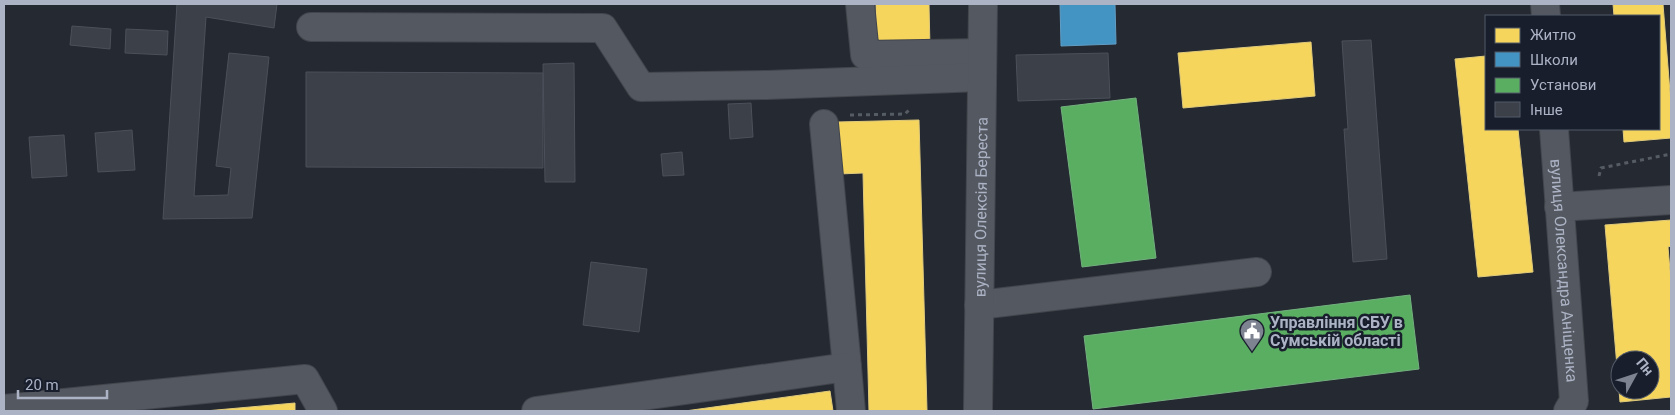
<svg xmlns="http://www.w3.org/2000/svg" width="1675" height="415" font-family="Roboto,sans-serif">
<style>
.homes{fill:#f6d55c;stroke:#e0cb7c;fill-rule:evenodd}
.schools{fill:#4393c3;stroke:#629dc4}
.public{fill:#5aae61;stroke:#73b07f}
.building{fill:#3c4048;stroke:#4b505a}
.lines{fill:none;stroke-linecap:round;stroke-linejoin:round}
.minor-casing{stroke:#42454c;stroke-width:30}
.path{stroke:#565c64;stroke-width:3;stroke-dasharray:4 4;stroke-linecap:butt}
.minor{stroke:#545860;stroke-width:28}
.labels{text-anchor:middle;stroke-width:5;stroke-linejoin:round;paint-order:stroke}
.street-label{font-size:16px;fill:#acb3c5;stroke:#181e2c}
.poi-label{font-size:16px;font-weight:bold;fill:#acb3c5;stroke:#181e2c;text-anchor:start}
</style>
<rect width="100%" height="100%" fill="#252931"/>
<g class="homes">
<path d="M 876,4 L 929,4 L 930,49 L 876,49 Z"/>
<path d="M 1613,4 L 1663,4 L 1671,105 L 1671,138 L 1624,142 L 1623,129 L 1659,129 L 1659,16 L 1614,16 Z"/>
<path d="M 1311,42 L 1315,96 L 1183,108 L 1178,53 Z"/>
<path d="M 1486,56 L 1486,129 L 1518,129 L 1533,272 L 1478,277 L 1455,59 Z"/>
<path d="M 919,120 L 927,411 L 869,411 L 863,173 L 839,174 L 837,122 Z"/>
<path d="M 1671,220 L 1671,246 L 1668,247 L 1671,282 L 1671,397 L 1620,402 L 1605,225 ZM 1620,360 L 1650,360 L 1650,390 L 1620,390 Z"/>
<path d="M 830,391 L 833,411 L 685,411 Z"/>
<path d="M 295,403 L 295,411 L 205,411 Z"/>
</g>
<path class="schools" d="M 1060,4 L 1115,4 L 1116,44 L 1061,46 Z"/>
<g class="public">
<path d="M 1136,98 L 1156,258 L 1082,267 L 1061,107 Z"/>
<path d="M 1410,295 L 1419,369 L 1093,409 L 1084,336 Z"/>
</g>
<g class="building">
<path d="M 177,4 L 277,4 L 274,28 L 206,17 L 194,196 L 228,195 L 231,168 L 216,166 L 229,53 L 269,57 L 252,218 L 163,219 Z"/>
<path d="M 72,26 L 111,29 L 110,49 L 70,45 Z"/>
<path d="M 126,29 L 168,31 L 167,55 L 125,53 Z"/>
<path d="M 1371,40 L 1387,259 L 1353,262 L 1344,129 L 1348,129 L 1342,41 Z"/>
<path d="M 1108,53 L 1110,98 L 1018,101 L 1016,55 Z"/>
<path d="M 574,63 L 575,182 L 545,182 L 543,64 Z"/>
<path d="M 306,72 L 543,73 L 543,168 L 306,167 Z"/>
<path d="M 751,103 L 753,137 L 730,139 L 728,104 Z"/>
<path d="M 132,130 L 135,170 L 98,172 L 95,133 Z"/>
<path d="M 64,135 L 67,176 L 32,178 L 29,137 Z"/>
<path d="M 682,152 L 684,175 L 663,176 L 661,154 Z"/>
<path d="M 591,262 L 647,269 L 639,332 L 583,325 Z"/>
</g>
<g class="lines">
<defs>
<g id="minor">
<path d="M 860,4 L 865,55 L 982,53"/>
<path d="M 1545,4 L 1546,16"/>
<path d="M 311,27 L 603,28 L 641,87 L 767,85 L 982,77"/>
<path d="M 824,124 L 847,367"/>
<path id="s1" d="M 1554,129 L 1574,401 L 1568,411"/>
<path d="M 1559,207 L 1671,200"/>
<path d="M 979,305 L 1257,272"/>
<path d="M 4,409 L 305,379 L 323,411"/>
<path d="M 536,411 L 847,367 L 851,411"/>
<path id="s2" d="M 978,411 L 983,4"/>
</g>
</defs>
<use href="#minor" class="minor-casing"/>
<g class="path">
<path d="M 850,115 L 905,114 L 910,109"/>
<path d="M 1599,176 L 1601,168 L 1671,154"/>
</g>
<use href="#minor" class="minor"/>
</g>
<defs>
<symbol id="civic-pin" viewBox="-11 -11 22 30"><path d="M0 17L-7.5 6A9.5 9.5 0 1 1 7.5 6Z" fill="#7d8391" stroke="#181e2c"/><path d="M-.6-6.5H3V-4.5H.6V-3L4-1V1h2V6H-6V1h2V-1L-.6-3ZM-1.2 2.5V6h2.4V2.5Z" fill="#fff"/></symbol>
</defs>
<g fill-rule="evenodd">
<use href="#civic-pin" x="1238" y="317" width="28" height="38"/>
</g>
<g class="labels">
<g class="street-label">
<text dy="6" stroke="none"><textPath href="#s2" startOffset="204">вулиця Олексія Береста</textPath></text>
<text dy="6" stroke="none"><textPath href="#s1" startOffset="142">вулиця Олександра Аніщенка</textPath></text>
</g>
<g class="poi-label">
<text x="1270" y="328">Управління СБУ в<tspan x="1270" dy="18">Сумській області</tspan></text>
</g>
</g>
<rect width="1675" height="415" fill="none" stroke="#acb3c5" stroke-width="10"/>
<rect x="1485" y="15" width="175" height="115" fill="#181e2c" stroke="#535a69"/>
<rect x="1495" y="28" width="25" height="15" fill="#f6d55c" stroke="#535a69"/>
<text x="1530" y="40" font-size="15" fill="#acb3c5">Житло</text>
<rect x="1495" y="52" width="25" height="15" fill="#4393c3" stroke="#535a69"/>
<text x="1530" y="65" font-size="15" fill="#acb3c5">Школи</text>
<rect x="1495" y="78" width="25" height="15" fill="#5aae61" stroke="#535a69"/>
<text x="1530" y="90" font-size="15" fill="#acb3c5">Установи</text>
<rect x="1495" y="102" width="25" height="15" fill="#3c4048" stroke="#535a69"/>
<text x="1530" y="115" font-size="15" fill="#acb3c5">Інше</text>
<g transform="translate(1635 375) rotate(50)"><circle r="24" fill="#181e2c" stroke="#535a69"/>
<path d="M0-4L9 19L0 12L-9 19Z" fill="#7d8391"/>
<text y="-8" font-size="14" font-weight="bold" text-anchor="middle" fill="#acb3c5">Пн</text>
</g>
<path d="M18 390v8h89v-8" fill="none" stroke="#acb3c5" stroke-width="2.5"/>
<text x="25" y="390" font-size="15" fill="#acb3c5" stroke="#181e2c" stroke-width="4" paint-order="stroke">20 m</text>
</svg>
